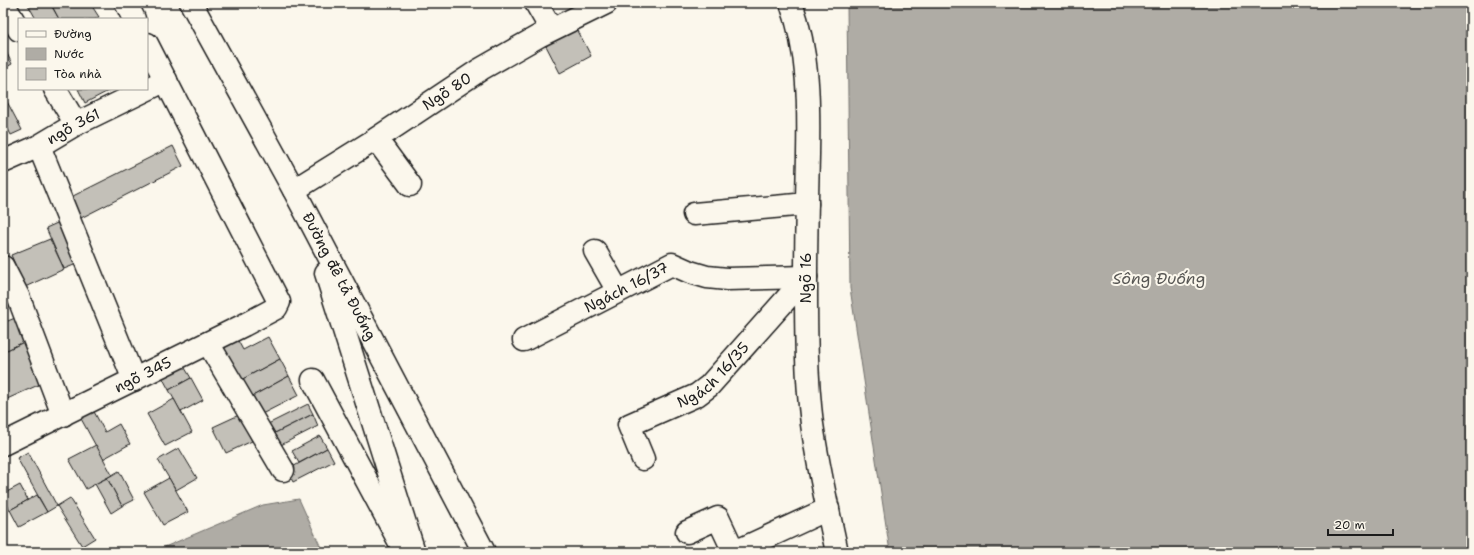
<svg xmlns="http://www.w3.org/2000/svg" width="1474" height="555" font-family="'Shantell Sans',sans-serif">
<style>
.water{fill:#afaca5;stroke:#74726e}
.building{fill:#c3c0b8;stroke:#1c1c1c}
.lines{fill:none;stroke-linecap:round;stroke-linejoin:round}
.minor-casing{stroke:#1c1c1c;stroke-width:25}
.major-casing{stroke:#1c1c1c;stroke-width:25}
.minor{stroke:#fbf7ec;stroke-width:22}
.major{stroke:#fbf7ec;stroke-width:22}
.labels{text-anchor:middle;stroke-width:4;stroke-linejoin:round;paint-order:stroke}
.street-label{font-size:15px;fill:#1c1c1c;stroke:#fbf7ec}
.water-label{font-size:16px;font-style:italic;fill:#575653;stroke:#fbf7ec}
</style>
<rect width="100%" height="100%" fill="#fbf7ec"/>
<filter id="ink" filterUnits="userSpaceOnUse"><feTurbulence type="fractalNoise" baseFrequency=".025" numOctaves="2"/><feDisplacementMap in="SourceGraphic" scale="8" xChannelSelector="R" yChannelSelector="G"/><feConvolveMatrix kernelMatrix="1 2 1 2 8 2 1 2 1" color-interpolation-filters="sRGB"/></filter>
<g filter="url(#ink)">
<g class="water">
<path d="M 847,3 L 1471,3 L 1471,552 L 890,552 L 850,288 Z"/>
<path d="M 299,499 L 323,552 L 153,552 L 263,505 Z"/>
</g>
<g class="building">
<path d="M 27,3 L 50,3 L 59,19 L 36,19 Z"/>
<path d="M 57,3 L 90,3 L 99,17 L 95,19 L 59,19 L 52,6 Z"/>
<path d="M 574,23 L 591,56 L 560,73 L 542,38 Z"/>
<path d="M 3,45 L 12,64 L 3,69 Z"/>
<path d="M 78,89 L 112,89 L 85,103 Z"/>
<path d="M 3,94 L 22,130 L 11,135 L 3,119 Z"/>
<path d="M 173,146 L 183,166 L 77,220 L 67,199 Z"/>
<path d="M 66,219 L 84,261 L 64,269 L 46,228 Z"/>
<path d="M 50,239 L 64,269 L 25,287 L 11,255 Z"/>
<path d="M 15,318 L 26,341 L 3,352 L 3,323 Z"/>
<path d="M 236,337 L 243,350 L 268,337 L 280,359 L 239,381 L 220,346 Z"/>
<path d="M 26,341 L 45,382 L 7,399 L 3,390 L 3,352 Z"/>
<path d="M 280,359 L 289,376 L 249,398 L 239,381 Z"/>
<path d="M 182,363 L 191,378 L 169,390 L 161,375 Z"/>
<path d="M 289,376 L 299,395 L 258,416 L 249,398 Z"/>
<path d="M 191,378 L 203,400 L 181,412 L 169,390 Z"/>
<path d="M 3,390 L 7,399 L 3,401 Z"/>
<path d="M 174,399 L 192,432 L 165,446 L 147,414 Z"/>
<path d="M 308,404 L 313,414 L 269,436 L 264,426 Z"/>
<path d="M 92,408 L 105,432 L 119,424 L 130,444 L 103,459 L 79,415 Z"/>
<path d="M 313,414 L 318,426 L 275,448 L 269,436 Z"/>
<path d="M 239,415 L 252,441 L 226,453 L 213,427 Z"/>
<path d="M 320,436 L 327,448 L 299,463 L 292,451 Z"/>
<path d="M 96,445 L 112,475 L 86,489 L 69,459 Z"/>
<path d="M 179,448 L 197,478 L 176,490 L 158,460 Z"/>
<path d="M 327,448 L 334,461 L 293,482 L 287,470 Z"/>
<path d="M 28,452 L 57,506 L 47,512 L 17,458 Z"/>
<path d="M 119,471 L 134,500 L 122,506 L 107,478 Z"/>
<path d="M 107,478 L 122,506 L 111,513 L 95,484 Z"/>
<path d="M 169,478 L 188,512 L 163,525 L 144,492 Z"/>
<path d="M 20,485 L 28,500 L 10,510 L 3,497 L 3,494 Z"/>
<path d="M 37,495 L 47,512 L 19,527 L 10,510 Z"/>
<path d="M 70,498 L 95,538 L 82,546 L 57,506 Z"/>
</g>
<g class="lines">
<defs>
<g id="minor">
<path d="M 3,3 L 19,30"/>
<path d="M 126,3 L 134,19"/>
<path d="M 536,3 L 551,29"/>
<path d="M 791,3 C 809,53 809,103 808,155 C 807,197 806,238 806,279 C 806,327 806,376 812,424 C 818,467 828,510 837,552"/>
<path d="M 55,89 L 76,124"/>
<path d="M 376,139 L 410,185"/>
<path d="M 39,146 L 134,380"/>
<path id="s1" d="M 3,162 L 39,146 L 76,124 L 166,80"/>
<path id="s2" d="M 294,190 L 376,139 L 481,69 L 539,36 L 606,3"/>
<path d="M 694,214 L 807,204"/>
<path d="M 595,251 L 618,291"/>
<path d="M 3,267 L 18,296 L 63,415"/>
<path id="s3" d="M 524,340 L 672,264 L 690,272 L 707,277 L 727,279 L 806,277"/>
<path d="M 208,343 L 283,470"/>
<path d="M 313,380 L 405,552"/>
<path id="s4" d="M 3,444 L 244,325 L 276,308 L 279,302 L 147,44"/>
<path id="s5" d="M 643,459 L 629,425 L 697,395 L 709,386 L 806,277"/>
<path d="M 687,532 L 718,518 L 734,552"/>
<path d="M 735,552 L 828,509"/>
</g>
<g id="major">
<path id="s6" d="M 191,3 L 295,192 L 484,552"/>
<path d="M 326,273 L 414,552"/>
</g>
</defs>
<use href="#minor" class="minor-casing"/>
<use href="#major" class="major-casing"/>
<use href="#minor" class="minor"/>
<use href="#major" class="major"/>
</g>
</g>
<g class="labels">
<g class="street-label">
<text dy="5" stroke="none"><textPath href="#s2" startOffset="182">Ngõ 80</textPath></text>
<text dy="5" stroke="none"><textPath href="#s1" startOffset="79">ngõ 361</textPath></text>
<text dy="5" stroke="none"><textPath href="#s6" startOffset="311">Đường đê tả Đuống</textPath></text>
<text transform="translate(806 278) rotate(-90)" y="5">Ngõ 16</text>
<text dy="5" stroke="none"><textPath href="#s3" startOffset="115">Ngách 16/37</textPath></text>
<text dy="5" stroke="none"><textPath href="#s5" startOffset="136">Ngách 16/35</textPath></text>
<text dy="5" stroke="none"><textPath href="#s4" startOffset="156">ngõ 345</textPath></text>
</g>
<g class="water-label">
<text x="1159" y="284">Sông Đuống</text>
</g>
</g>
<rect width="1474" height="555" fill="none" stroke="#fbf7ec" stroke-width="16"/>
<rect x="8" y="8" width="1458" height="539" fill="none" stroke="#1c1c1c" stroke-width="1.5" filter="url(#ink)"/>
<rect x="18" y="18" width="130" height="72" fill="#fbf7ec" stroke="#a29f99"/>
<rect x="26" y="31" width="20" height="6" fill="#fbf7ec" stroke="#a29f99"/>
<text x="54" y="38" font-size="12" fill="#1c1c1c">Đường</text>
<rect x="26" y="48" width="20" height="12" fill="#afaca5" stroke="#a29f99"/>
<text x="54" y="58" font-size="12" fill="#1c1c1c">Nước</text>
<rect x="26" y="68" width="20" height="12" fill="#c3c0b8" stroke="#a29f99"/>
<text x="54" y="78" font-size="12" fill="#1c1c1c">Tòa nhà</text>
<path d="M1328 529v6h65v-6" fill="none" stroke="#1c1c1c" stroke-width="2"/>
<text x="1334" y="529" font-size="12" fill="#1c1c1c" stroke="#fbf7ec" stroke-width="3" paint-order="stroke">20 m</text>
</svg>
